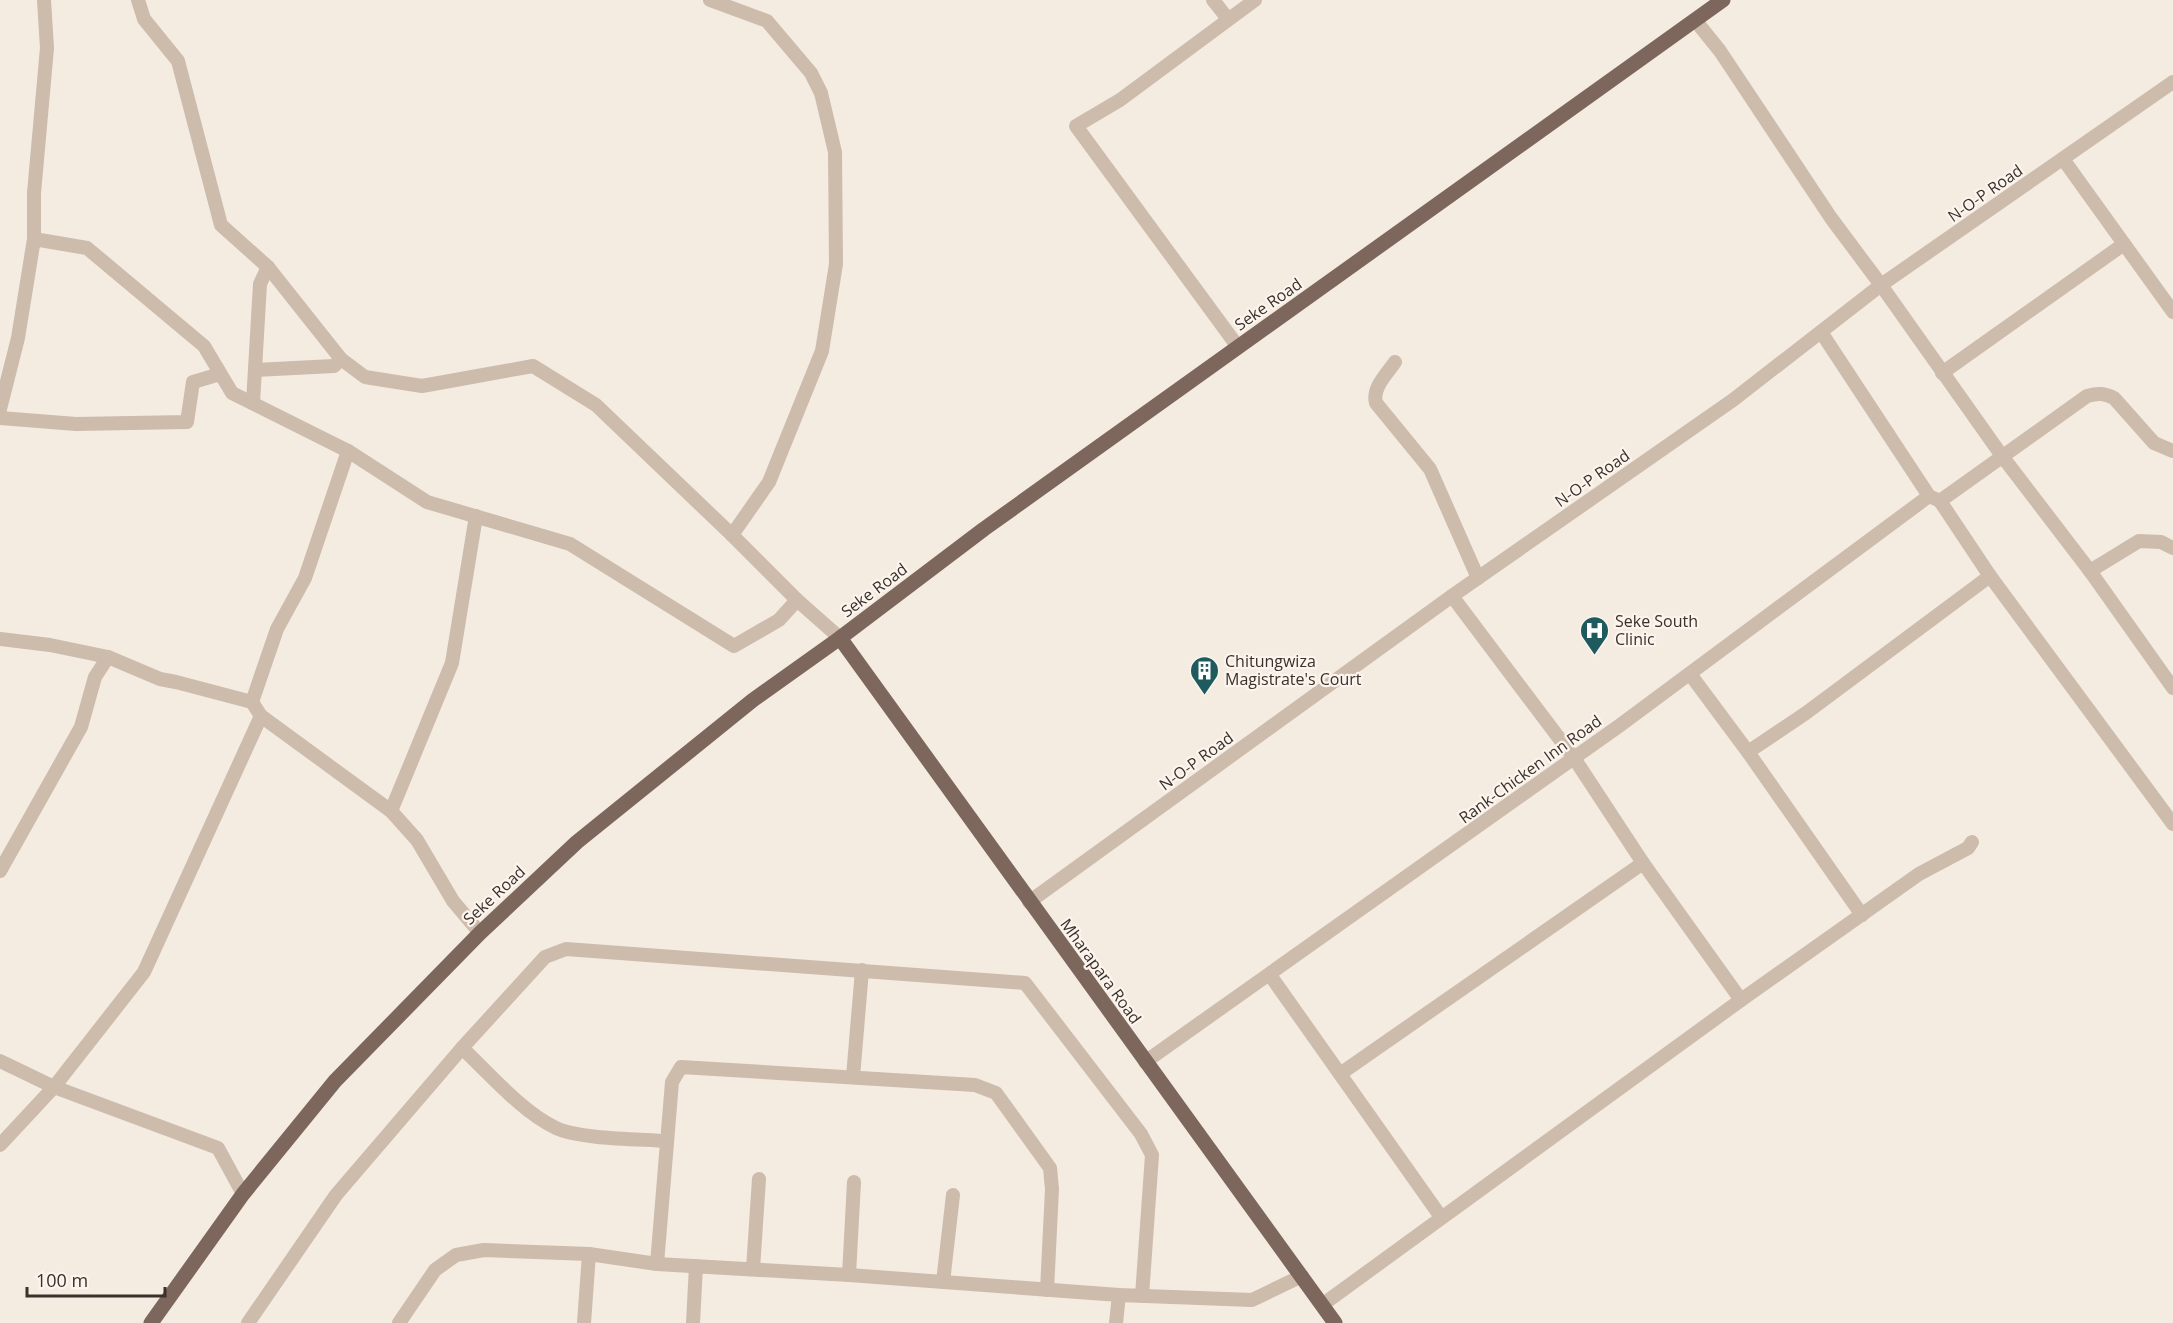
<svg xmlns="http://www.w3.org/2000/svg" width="2173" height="1323" font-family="'Open Sans',sans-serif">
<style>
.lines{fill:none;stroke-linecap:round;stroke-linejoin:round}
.minor{stroke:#cdbbac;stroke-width:14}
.major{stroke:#7d675c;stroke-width:15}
.labels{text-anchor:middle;stroke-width:4.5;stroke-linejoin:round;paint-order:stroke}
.street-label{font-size:16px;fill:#3b302b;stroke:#fbf5ee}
.poi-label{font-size:16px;fill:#3b302b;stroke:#fbf5ee;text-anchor:start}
</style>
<rect width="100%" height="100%" fill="#f4ebe1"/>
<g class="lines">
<g class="minor">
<path d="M 138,0 L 144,19 L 178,61 L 221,225 L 268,267 L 341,359 L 365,377 L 422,386 L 533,366 L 596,405 L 732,535 L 797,600 L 840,638"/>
<path d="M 710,0 L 767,21 L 811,73 L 821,93 L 835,152 L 836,264 L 822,351 L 769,482 L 732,535"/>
<path d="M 1213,0 L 1228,19"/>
<path d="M 1695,20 L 1720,51 L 1831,218 L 1881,285 L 2002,456 L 2090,571 L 2173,688"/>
<path d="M 2063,159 L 2173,312"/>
<path d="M 34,239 L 87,248 L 204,346 L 232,393 L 348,451 L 427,502 L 570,544 L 734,646 L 779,620 L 797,600"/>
<path d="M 1821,332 L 1929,496 L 1940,501 L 1990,576 L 2173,824"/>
<path d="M 1238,347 L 1076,126 L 1120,100 L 1255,0"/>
<path d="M 1395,362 C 1386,375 1372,388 1376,403 L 1430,469 L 1478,578"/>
<path d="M 255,370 L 334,366 L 341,359"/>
<path d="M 1942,373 L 2124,244"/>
<path d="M 253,403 L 260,284 L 268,267"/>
<path d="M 0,409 L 18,338 L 34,239 L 34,193 L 47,48 L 44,0"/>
<path d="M 0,418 L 76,424 L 187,422 L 193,382 L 220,374"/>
<path d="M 1940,501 L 2087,396 C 2098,393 2104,393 2114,398 L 2154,443 L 2173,451"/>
<path d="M 2090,571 L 2139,541 L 2161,542 L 2173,548"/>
<path d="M 0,639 L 50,645 L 108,657 L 160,679 L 176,682 L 252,702 L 261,716 L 391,811 L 417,840 L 453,901 L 480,933"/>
<path d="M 1690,674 L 1748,752"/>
<path d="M 252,702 L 277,629 L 305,578 L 348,451"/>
<path d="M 391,811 L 452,663 L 476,516"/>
<path d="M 0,871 L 81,727 L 95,677 L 108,657"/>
<path d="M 1029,902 L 1452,596 L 1733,400 L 1881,285 L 2173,82"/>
<path d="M 1862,915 L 1748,752 L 1806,713 L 1990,576"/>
<path d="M 1270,975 L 1441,1217"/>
<path d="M 1741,1000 L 1919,874 L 1968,848 L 1972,842"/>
<path d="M 462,1048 C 490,1074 522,1112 556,1128 C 579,1139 638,1139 666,1141"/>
<path d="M 0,1061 L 54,1087 L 218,1148 L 243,1194"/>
<path d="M 1145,1062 L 1619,726 L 1929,496"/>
<path d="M 1340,1074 L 1643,863"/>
<path d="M 853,1077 L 862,970"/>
<path d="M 0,1145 L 54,1087 L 144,972 L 261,716"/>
<path d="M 657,1264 L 672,1082 L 681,1067 L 975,1085 L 996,1093 L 1050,1168 L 1052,1189 L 1047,1290"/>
<path d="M 753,1269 L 759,1179"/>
<path d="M 849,1275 L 854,1182"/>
<path d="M 943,1282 L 953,1195"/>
<path d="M 1322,1305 L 1741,1000 L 1643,863 L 1574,758 L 1452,596"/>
<path d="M 248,1323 L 336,1195 L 462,1048 L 545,957 L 566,949 L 1025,983 L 1141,1134 L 1152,1155 L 1142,1296"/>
<path d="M 399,1323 L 435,1270 L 456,1255 L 484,1250 L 589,1254 L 657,1264 L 849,1275 L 1119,1295 L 1252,1300 L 1302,1276"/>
<path d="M 584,1323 L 589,1254"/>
<path d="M 693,1323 L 696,1266"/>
<path d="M 1116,1323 L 1119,1295"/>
</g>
<g class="major">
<path d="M 840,638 L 1335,1323"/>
<path d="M 151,1323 L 243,1194 L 335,1081 L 480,933 L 577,842 L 753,700 L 840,638 L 984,529 L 1723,0"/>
</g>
</g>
<defs>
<symbol id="hospital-pin" viewBox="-11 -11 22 30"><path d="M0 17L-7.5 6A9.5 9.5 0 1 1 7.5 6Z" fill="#1f5a5e" stroke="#fbf5ee"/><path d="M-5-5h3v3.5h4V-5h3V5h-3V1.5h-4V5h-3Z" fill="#fff"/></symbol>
<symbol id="building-pin" viewBox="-11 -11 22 30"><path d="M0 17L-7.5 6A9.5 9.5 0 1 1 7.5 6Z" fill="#1f5a5e" stroke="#fbf5ee"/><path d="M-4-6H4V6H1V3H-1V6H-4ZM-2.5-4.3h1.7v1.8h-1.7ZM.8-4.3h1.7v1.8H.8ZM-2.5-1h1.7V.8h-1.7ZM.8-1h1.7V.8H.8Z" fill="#fff"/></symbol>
</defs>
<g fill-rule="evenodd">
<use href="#hospital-pin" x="1578" y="614" width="33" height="45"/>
<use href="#building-pin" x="1188" y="654" width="33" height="45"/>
</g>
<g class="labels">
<g class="street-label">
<text transform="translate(1985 193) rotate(-35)" y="6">N-O-P Road</text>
<text transform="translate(1268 304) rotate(-35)" y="6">Seke Road</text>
<text transform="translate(1592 478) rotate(-35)" y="6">N-O-P Road</text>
<text transform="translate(874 590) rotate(-37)" y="6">Seke Road</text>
<text transform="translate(1196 761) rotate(-36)" y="6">N-O-P Road</text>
<text transform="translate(1530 769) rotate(-36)" y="6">Rank-Chicken Inn Road</text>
<text transform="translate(494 895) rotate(-43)" y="6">Seke Road</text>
<text transform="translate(1101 971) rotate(54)" y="6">Mharapara Road</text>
</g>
<g class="poi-label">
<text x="1615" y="627">Seke South<tspan x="1615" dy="18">Clinic</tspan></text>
<text x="1225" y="667">Chitungwiza<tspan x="1225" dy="18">Magistrate's Court</tspan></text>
</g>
</g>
<path d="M27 1287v9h138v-9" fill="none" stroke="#3b302b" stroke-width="3"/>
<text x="36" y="1287" font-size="18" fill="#3b302b" stroke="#fbf5ee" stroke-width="4.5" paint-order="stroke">100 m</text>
</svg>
